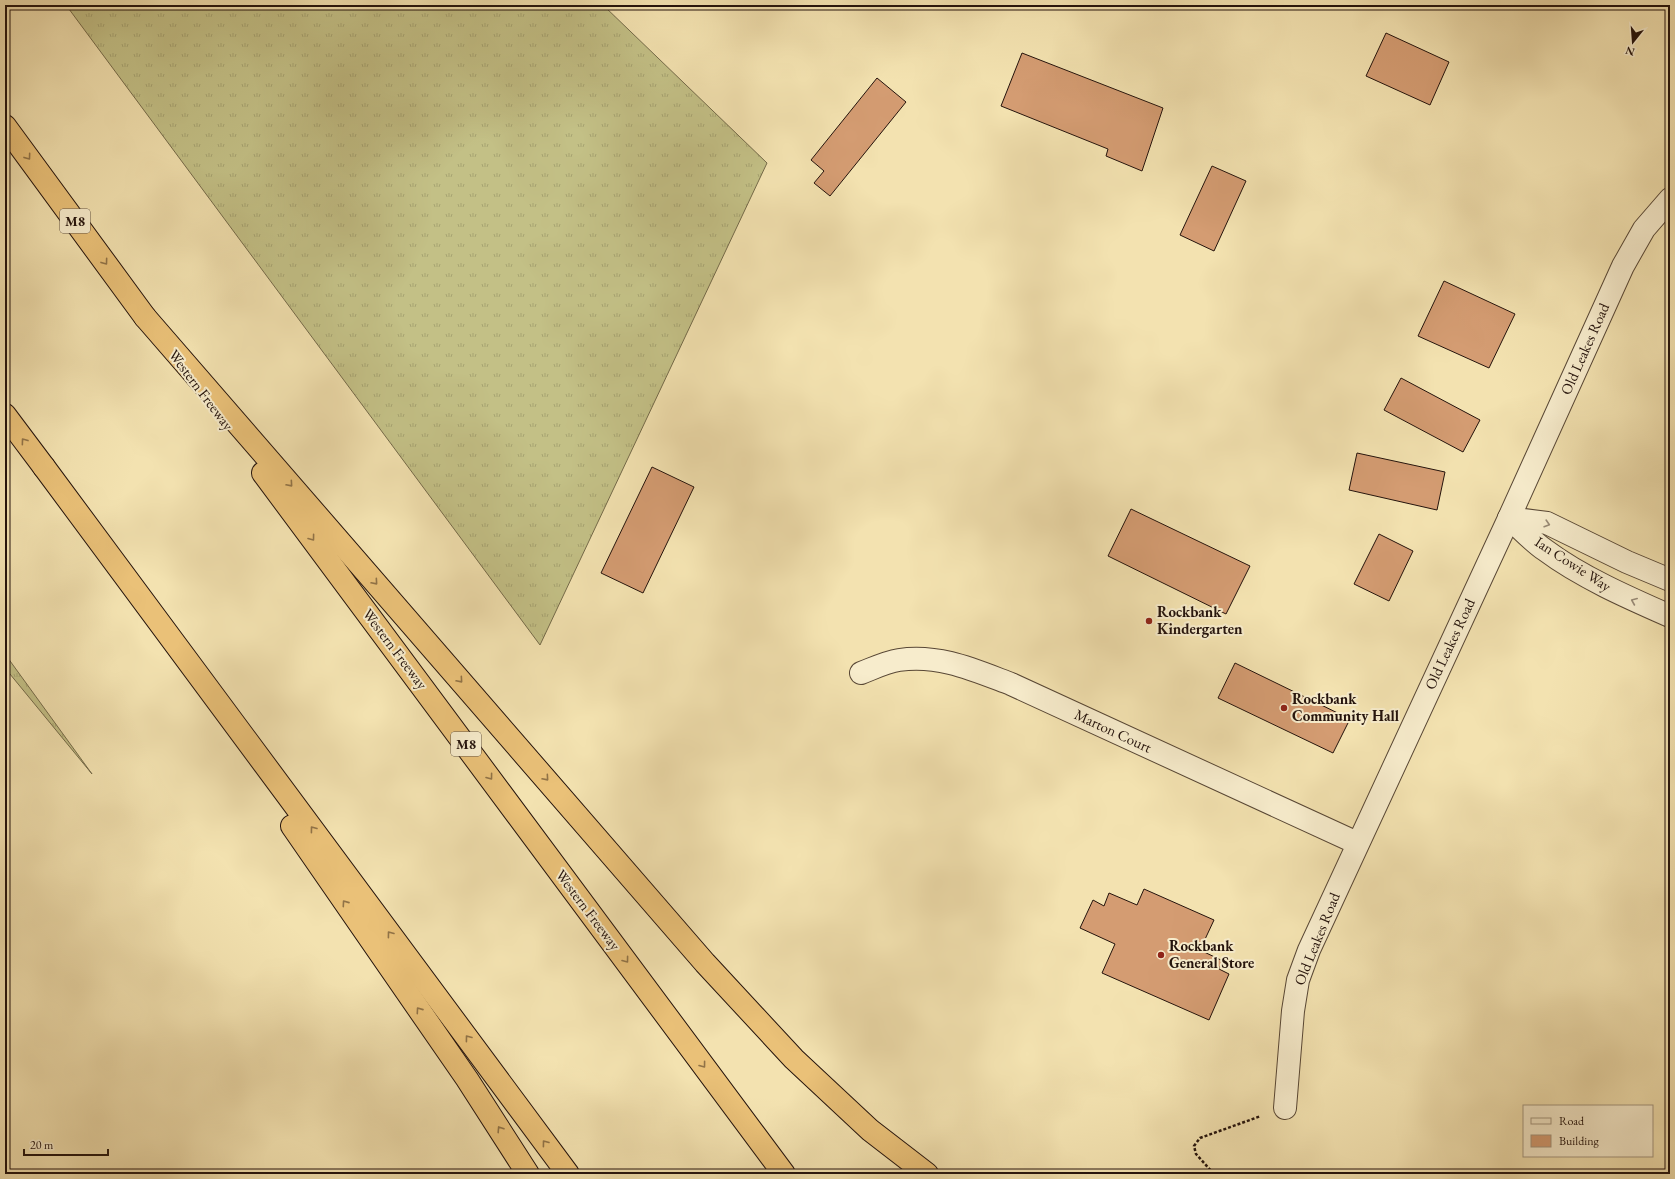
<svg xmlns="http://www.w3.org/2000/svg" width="1675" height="1179" font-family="'EB Garamond',serif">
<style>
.grass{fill:url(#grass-tufts);stroke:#746a49}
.building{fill:#d49c72;stroke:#24130c}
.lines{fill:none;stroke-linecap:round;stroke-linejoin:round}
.minor-casing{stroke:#584735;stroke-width:24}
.trunk-casing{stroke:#24130c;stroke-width:24}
.motorway-casing{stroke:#24130c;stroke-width:24}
.path{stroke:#24130c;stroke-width:2.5;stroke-dasharray:3 2;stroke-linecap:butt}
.minor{stroke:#f7eccc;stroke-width:22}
.trunk{stroke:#eac178;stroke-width:22}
.motorway{stroke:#eac178;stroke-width:22}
.oneway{stroke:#917347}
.oneway2{stroke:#988a76}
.poi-dot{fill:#8f2418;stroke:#f7eccc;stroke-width:1.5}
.labels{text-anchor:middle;stroke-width:4;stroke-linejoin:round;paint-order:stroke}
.shield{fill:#f7eccc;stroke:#635446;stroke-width:1}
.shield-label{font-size:14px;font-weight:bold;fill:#24130c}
.street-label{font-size:15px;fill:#24130c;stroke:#f7eccc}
.poi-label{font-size:15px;font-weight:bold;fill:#24130c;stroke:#f7eccc;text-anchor:start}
</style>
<defs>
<pattern id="grass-tufts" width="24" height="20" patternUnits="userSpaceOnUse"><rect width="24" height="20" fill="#c3c086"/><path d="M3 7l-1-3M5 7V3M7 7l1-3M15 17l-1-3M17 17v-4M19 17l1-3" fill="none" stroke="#a7a472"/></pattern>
</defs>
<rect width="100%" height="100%" fill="#f3e2b0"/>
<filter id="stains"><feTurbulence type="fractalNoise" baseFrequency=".005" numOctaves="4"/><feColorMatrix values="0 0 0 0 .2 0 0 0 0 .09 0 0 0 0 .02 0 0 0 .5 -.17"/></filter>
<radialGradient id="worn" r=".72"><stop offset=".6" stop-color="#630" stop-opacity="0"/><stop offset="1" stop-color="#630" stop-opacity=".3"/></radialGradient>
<g class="grass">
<path d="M 66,5 L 603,5 L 767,163 L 540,645 Z"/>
<path d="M 5,654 L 92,774 L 5,668 Z"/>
</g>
<g class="building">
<path d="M 1386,33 L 1449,62 L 1430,105 L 1366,76 Z"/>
<path d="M 1022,53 L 1163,108 L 1142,171 L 1106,156 L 1108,149 L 1001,106 Z"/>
<path d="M 877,78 L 906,102 L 830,196 L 814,183 L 824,171 L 811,160 Z"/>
<path d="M 1212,166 L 1246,181 L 1214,251 L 1180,235 Z"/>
<path d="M 1444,281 L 1515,314 L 1489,368 L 1418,336 Z"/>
<path d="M 1401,378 L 1480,420 L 1463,452 L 1384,410 Z"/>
<path d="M 1357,453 L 1445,472 L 1437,510 L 1349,490 Z"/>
<path d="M 652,467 L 694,487 L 643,593 L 601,573 Z"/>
<path d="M 1131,509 L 1250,566 L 1226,614 L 1108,556 Z"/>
<path d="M 1379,534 L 1413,551 L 1389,601 L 1354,584 Z"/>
<path d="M 1235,663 L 1350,719 L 1333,753 L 1218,698 Z"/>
<path d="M 1144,889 L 1214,920 L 1200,950 L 1223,961 L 1219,969 L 1229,974 L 1209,1020 L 1102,973 L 1115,944 L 1080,928 L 1093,900 L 1104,906 L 1109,893 L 1137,905 Z"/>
</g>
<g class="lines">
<defs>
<g id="minor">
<path d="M 1509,518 C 1521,529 1532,541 1545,550 C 1581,577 1629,598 1670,616"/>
<path d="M 1509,518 L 1547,523 L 1627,562 L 1670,580"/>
<path d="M 861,673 C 874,668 886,662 899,660 C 939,654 974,670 1011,684 L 1357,843"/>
<path d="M 1285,1108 L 1293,1011 L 1298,980 L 1309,950 L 1509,518 L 1623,266 L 1644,229 L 1670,199"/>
</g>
<g id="trunk">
<path d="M 5,126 L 145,317"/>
<path d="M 5,415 L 44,467"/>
</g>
<g id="motorway">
<path d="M 145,317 L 705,963 L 794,1059 L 870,1130 L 927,1174"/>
<path d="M 44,467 L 568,1174"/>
<path d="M 263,473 L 784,1174"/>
<path d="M 292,826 L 467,1079 L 528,1174"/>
</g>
</defs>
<use href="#minor" class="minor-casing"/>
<use href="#trunk" class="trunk-casing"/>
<use href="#motorway" class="motorway-casing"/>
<path class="path" d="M 1214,1174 L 1196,1154 L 1194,1146 L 1200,1138 L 1261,1116"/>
<use href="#minor" class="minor"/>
<use href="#trunk" class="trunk"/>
<use href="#motorway" class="motorway"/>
</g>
<defs><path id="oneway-chevron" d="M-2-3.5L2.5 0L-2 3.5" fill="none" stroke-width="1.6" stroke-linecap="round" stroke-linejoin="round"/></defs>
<g class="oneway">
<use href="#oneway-chevron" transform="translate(28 157) rotate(54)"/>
<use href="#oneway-chevron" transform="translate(105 262) rotate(54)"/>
<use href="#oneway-chevron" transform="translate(24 441) rotate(-126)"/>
<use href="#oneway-chevron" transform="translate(290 484) rotate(49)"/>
<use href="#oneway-chevron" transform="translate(312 538) rotate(53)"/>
<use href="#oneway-chevron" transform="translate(375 582) rotate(49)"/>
<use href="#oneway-chevron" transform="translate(460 680) rotate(49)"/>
<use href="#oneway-chevron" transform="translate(490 777) rotate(53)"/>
<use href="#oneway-chevron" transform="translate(546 778) rotate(49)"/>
<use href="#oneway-chevron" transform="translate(313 829) rotate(-127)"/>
<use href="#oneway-chevron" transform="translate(345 903) rotate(-125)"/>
<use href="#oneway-chevron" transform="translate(390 934) rotate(-127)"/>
<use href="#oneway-chevron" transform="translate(626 960) rotate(53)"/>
<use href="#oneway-chevron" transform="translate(419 1010) rotate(-125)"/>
<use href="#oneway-chevron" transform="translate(468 1038) rotate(-127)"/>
<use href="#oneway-chevron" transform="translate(703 1065) rotate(53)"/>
<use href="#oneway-chevron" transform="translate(500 1129) rotate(-123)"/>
<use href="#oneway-chevron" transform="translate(545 1143) rotate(-127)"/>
</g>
<g class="oneway2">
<use href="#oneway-chevron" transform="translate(1547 524) rotate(17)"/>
<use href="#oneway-chevron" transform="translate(1634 601) rotate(-157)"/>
</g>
<g class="poi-dot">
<circle cx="1149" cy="621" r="4"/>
<circle cx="1284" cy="708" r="4"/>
<circle cx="1161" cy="955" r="4"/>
</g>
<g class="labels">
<g class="shield">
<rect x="60" y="209" width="30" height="24" rx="3"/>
<rect x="451" y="732" width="30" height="24" rx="3"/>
</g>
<g class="shield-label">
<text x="75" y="226">M8</text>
<text x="466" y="749">M8</text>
</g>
<g class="street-label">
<text transform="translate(1585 349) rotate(-66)" y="5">Old Leakes Road</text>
<text transform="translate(201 390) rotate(53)" y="5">Western Freeway</text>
<text transform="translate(1573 564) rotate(33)" y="5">Ian Cowie Way</text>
<text transform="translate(1450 644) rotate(-65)" y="5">Old Leakes Road</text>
<text transform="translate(395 649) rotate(53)" y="5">Western Freeway</text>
<text transform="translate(1113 731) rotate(25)" y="5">Marton Court</text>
<text transform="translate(588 910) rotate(53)" y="5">Western Freeway</text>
<text transform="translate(1317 939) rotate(-68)" y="5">Old Leakes Road</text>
</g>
<g class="poi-label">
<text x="1157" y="617">Rockbank<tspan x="1157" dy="17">Kindergarten</tspan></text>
<text x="1292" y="704">Rockbank<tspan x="1292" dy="17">Community Hall</tspan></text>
<text x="1169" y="951">Rockbank<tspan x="1169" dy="17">General Store</tspan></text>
</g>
</g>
<rect width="1675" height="1179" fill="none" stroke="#f3e2b0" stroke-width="20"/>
<rect x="6" y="6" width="1663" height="1167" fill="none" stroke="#24130c" stroke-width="2"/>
<rect x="10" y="10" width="1655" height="1159" fill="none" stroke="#24130c"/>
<rect x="1523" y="1105" width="130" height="52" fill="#f7eccc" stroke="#a3957f"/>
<rect x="1531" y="1118" width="20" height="6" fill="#f7eccc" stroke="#a3957f"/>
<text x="1559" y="1125" font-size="12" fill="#24130c">Road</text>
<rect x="1531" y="1135" width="20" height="12" fill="#d49c72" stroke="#a3957f"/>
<text x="1559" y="1145" font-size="12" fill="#24130c">Building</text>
<g transform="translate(1633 42) rotate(197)" stroke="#f7eccc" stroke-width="3" paint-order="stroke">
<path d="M0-3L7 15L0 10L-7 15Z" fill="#24130c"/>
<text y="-6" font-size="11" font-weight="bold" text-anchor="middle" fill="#24130c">N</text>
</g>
<path d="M24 1149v6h84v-6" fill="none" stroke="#24130c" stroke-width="2"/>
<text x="30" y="1149" font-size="12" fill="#24130c" stroke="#f7eccc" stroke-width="3" paint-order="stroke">20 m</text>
<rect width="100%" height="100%" filter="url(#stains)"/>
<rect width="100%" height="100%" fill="url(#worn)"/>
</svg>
